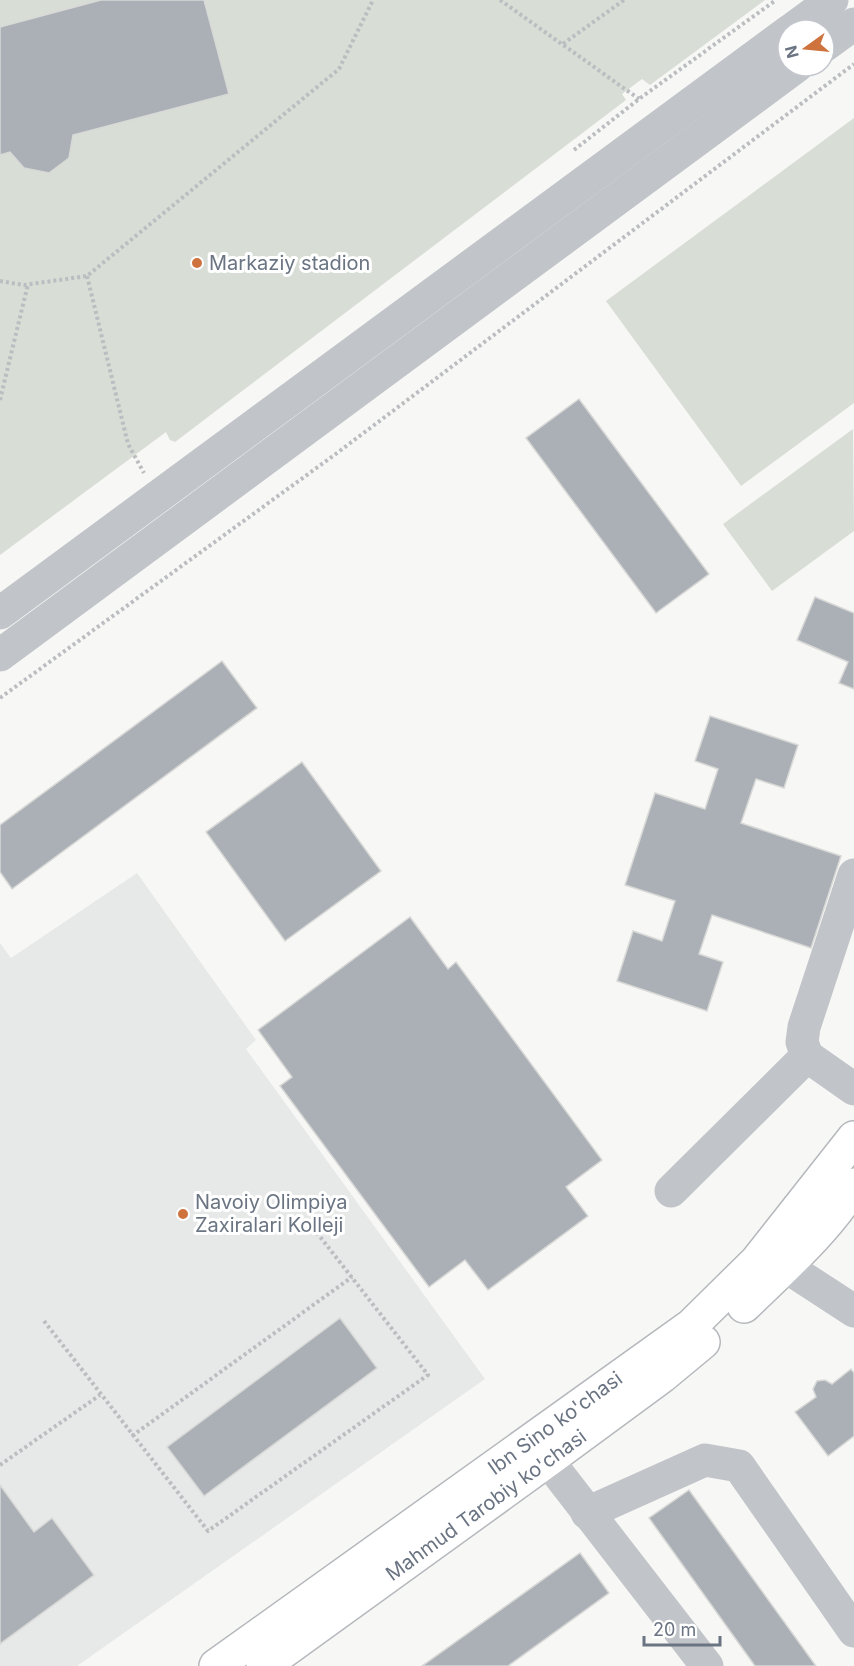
<svg xmlns="http://www.w3.org/2000/svg" width="854" height="1666" font-family="Inter,sans-serif">
<style>
.built{fill:#e7e9e8}
.green{fill:#d8ddd6}
.building{fill:#abb0b6;stroke:#d8d9d7;stroke-width:1.5}
.lines{fill:none;stroke-linecap:round;stroke-linejoin:round}
.major-casing{stroke:#b5b8bc;stroke-width:36}
.path{stroke:#bbbdc0;stroke-width:4;stroke-dasharray:3 3;stroke-linecap:butt}
.minor{stroke:#c1c4c8;stroke-width:33}
.major{stroke:#fff;stroke-width:33}
.poi-dot{fill:#ce733e;stroke:#fff;stroke-width:2}
.labels{text-anchor:middle;stroke-width:6;stroke-linejoin:round;paint-order:stroke}
.poi-label{font-size:20px;fill:#6a7482;stroke:#fff;text-anchor:start}
.street-label{font-size:20px;fill:#6a7482;stroke:#fff}
</style>
<rect width="100%" height="100%" fill="#f7f7f5"/>
<path class="built" d="M 137,873 L 256,1040 L 246,1049 L 485,1379 L 77,1666 L 0,1666 L 0,943 L 11,958 Z"/>
<g class="green">
<path d="M 0,0 L 765,0 L 650,85 L 642,79 L 622,94 L 626,100 L 175,442 L 170,440 L 166,432 L 0,555 Z"/>
<path d="M 854,118 L 854,403 L 741,486 L 606,301 Z"/>
<path d="M 853,429 L 854,531 L 772,591 L 723,524 Z"/>
</g>
<g class="building">
<path d="M 101,0 L 204,0 L 229,94 L 73,135 L 69,158 L 49,173 L 24,168 L 10,152 L 0,155 L 0,27 Z"/>
<path d="M 579,399 L 709,574 L 656,613 L 526,438 Z"/>
<path d="M 815,597 L 854,613 L 854,689 L 839,683 L 848,662 L 797,640 Z"/>
<path d="M 222,661 L 257,708 L 12,889 L 0,872 L 0,825 Z"/>
<path d="M 710,716 L 798,745 L 784,788 L 756,779 L 741,823 L 841,856 L 811,948 L 712,915 L 699,954 L 723,962 L 707,1011 L 617,981 L 633,931 L 662,941 L 675,901 L 625,885 L 655,793 L 705,809 L 718,769 L 695,761 Z"/>
<path d="M 302,762 L 381,871 L 285,941 L 206,832 Z"/>
<path d="M 410,917 L 448,969 L 456,962 L 602,1160 L 566,1187 L 588,1216 L 488,1290 L 465,1260 L 429,1287 L 280,1086 L 292,1077 L 258,1030 Z"/>
<path d="M 340,1318 L 377,1368 L 204,1496 L 167,1447 Z"/>
<path d="M 851,1369 L 854,1373 L 854,1436 L 828,1456 L 795,1412 L 816,1397 L 813,1389 L 817,1381 L 825,1380 L 832,1384 Z"/>
<path d="M 0,1485 L 34,1532 L 52,1518 L 94,1575 L 0,1644 Z"/>
<path d="M 689,1490 L 816,1666 L 755,1666 L 649,1518 Z"/>
<path d="M 580,1553 L 609,1593 L 508,1666 L 422,1666 Z"/>
</g>
<g class="lines">
<defs>
<g id="major">
<path d="M 744,1306 C 780,1271 829,1228 854,1185"/>
<path d="M 216,1666 L 691,1326 L 757,1261 L 854,1138"/>
<path d="M 263,1666 L 548,1460 L 662,1376 L 703,1342"/>
</g>
</defs>
<use href="#major" class="major-casing"/>
<g class="path">
<path d="M 500,0 L 639,99"/>
<path d="M 563,44 L 624,0"/>
<path d="M 574,150 L 639,99 L 776,0"/>
<path d="M 87,276 L 128,444 L 144,473"/>
<path d="M 0,281 L 24,285 L 87,276 L 339,69 L 373,0"/>
<path d="M 0,400 L 28,284"/>
<path d="M 0,698 L 333,456 L 854,64"/>
<path d="M 44,1321 L 208,1531 L 428,1375 L 314,1229"/>
<path d="M 132,1436 L 352,1277"/>
<path d="M 0,1465 L 100,1395"/>
</g>
<g class="minor">
<path d="M 791,30 L 832,0"/>
<path d="M 824,46 L 854,24"/>
<path d="M 0,613 L 788,32"/>
<path d="M 0,655 L 797,66"/>
<path d="M 854,875 L 804,1027 L 802,1042 L 807,1056 L 854,1089"/>
<path d="M 671,1191 L 807,1056"/>
<path d="M 785,1266 L 854,1311"/>
<path d="M 532,1440 L 707,1666"/>
<path d="M 587,1513 L 705,1460 L 739,1466 L 854,1631"/>
</g>
<use href="#major" class="major"/>
</g>
<g class="poi-dot">
<circle cx="197" cy="263" r="6"/>
<circle cx="183" cy="1214" r="6"/>
</g>
<g class="labels">
<g class="poi-label">
<text x="209" y="270">Markaziy stadion</text>
<text x="195" y="1209">Navoiy Olimpiya<tspan x="195" dy="23">Zaxiralari Kolleji</tspan></text>
</g>
<g class="street-label">
<text transform="translate(555 1423) rotate(-36)" y="7">Ibn Sino ko'chasi</text>
<text transform="translate(486 1505) rotate(-36)" y="7">Mahmud Tarobiy ko'chasi</text>
</g>
</g>
<g transform="translate(806 48) rotate(255)"><circle r="28" fill="#ffffff" stroke="#c3c7cd" stroke-width="1.5"/>
<path d="M0-4.5L10 22L0 15L-10 22Z" fill="#ce733e"/>
<text y="-9" font-size="16" font-weight="bold" text-anchor="middle" fill="#6a7482">N</text>
</g>
<path d="M644 1636v9h76v-9" fill="none" stroke="#6a7482" stroke-width="3"/>
<text x="653" y="1636" font-size="18" fill="#6a7482" stroke="#ffffff" stroke-width="4.5" paint-order="stroke">20 m</text>
</svg>
